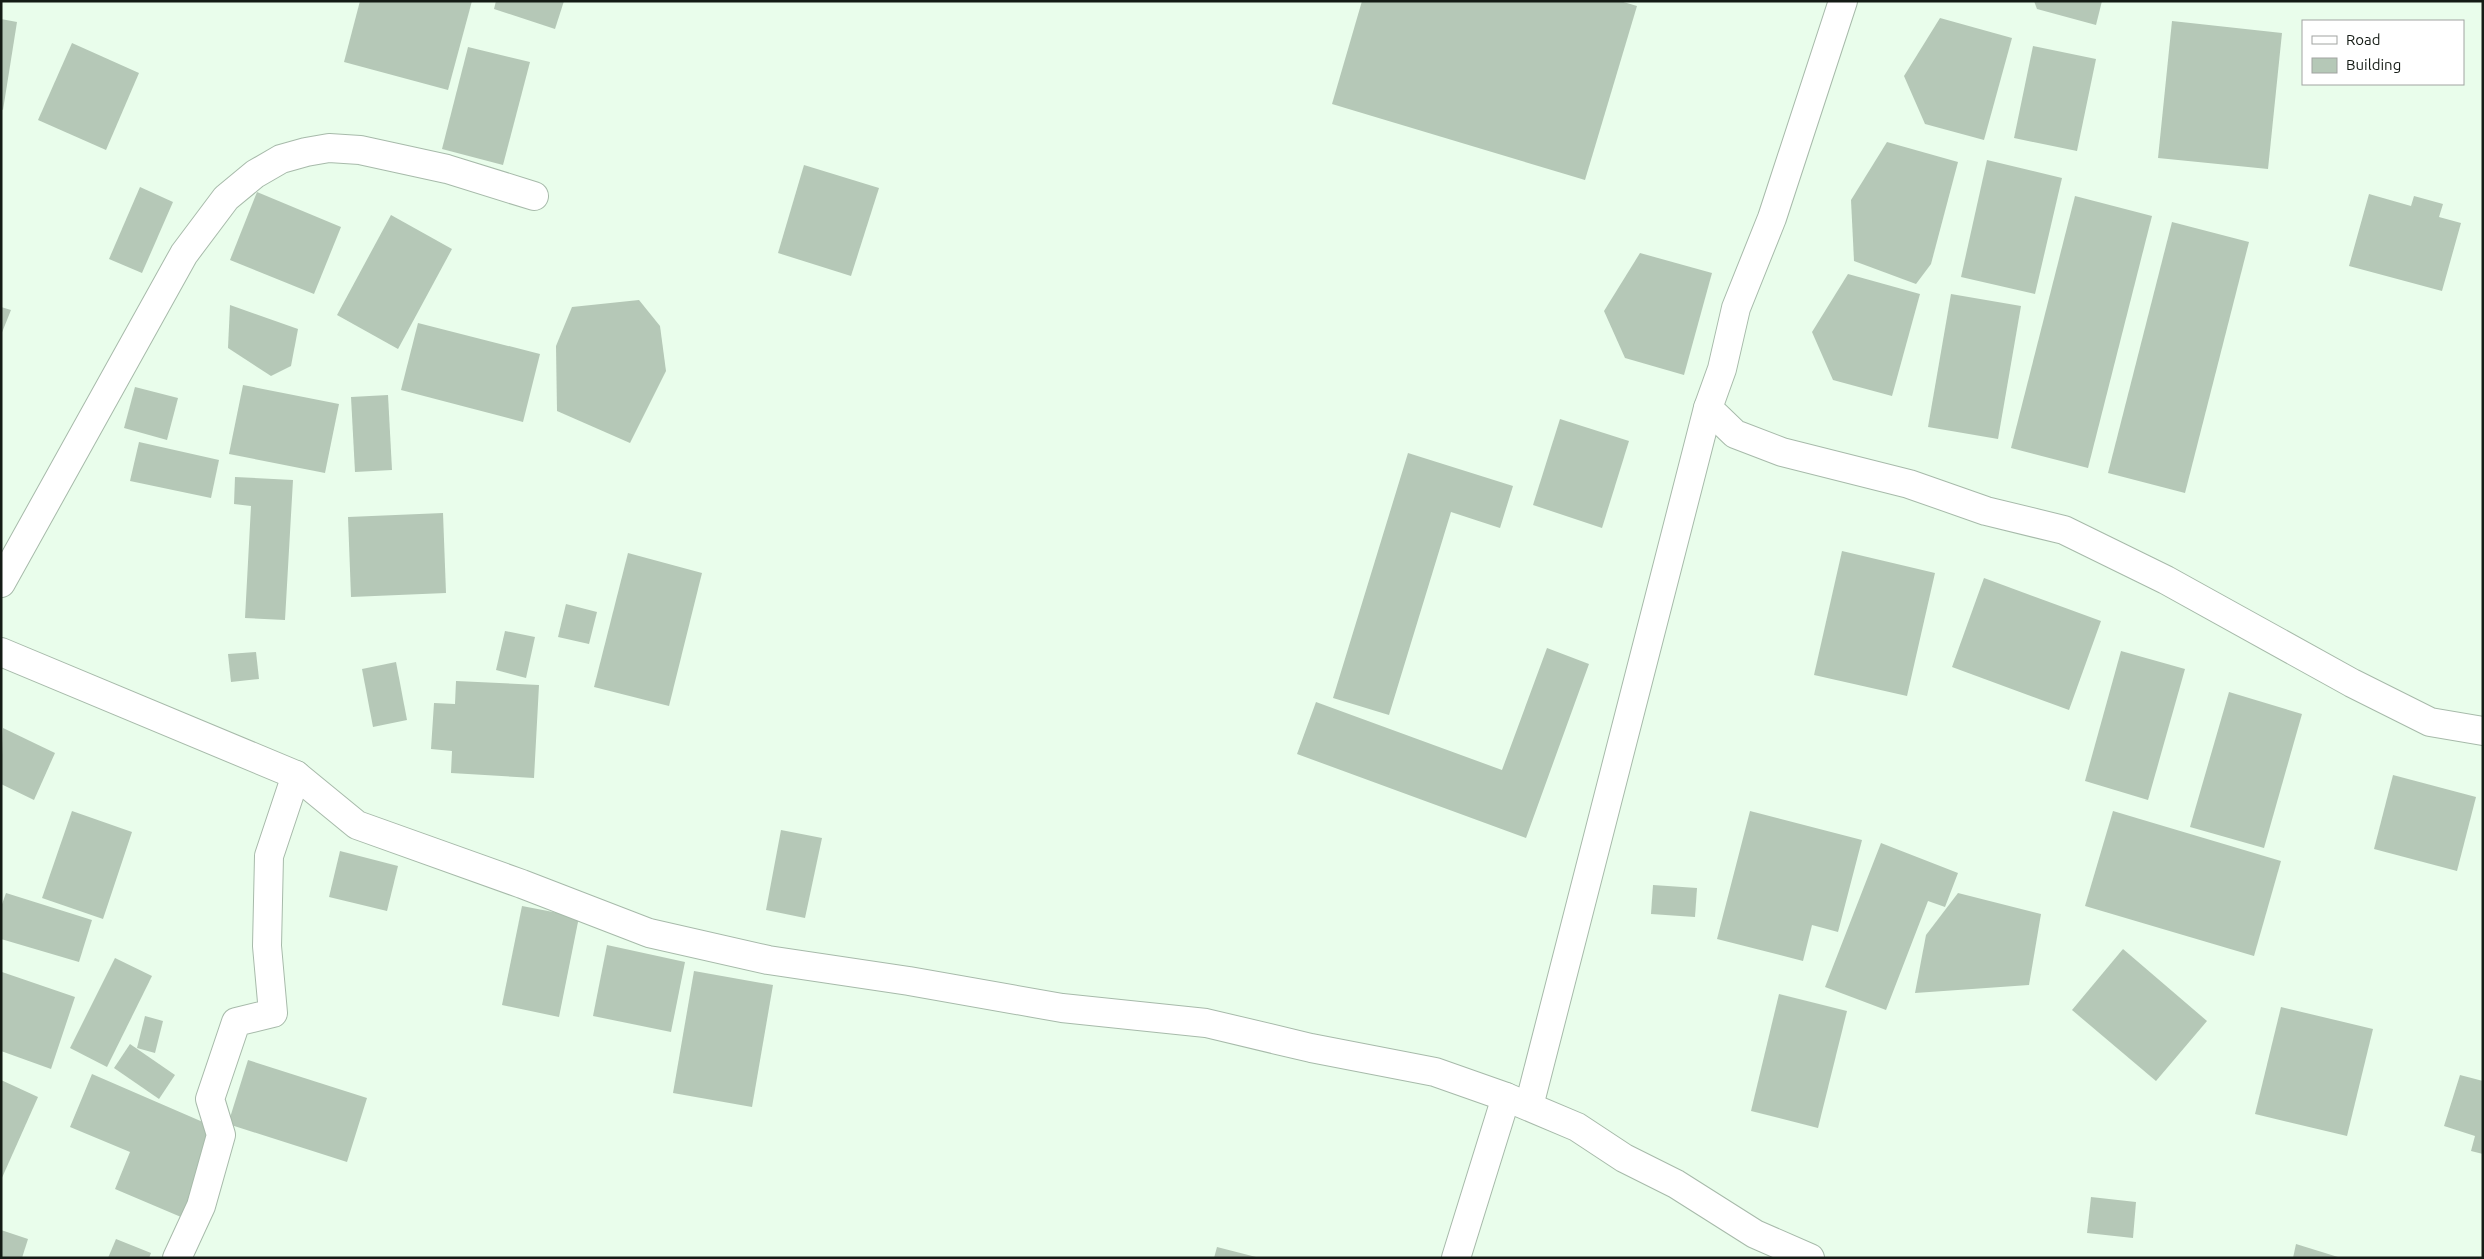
<svg xmlns="http://www.w3.org/2000/svg" width="2484" height="1259" font-family="Ubuntu,sans-serif">
<style>
.building{fill:#b5c8b7}
.lines{fill:none;stroke-linecap:round;stroke-linejoin:round}
.minor-casing{stroke:#a7baaa;stroke-width:30}
.minor{stroke:#fff;stroke-width:28}
</style>
<rect width="100%" height="100%" fill="#e9fdeb"/>
<g class="building">
<path d="M 360,1 L 472,1 L 448,90 L 344,62 Z"/>
<path d="M 496,1 L 564,1 L 555,29 L 494,9 Z"/>
<path d="M 1362,1 L 1620,1 L 1637,6 L 1585,180 L 1332,104 Z"/>
<path d="M 2034,1 L 2102,1 L 2096,25 L 2037,9 Z"/>
<path d="M 1940,18 L 2012,38 L 1984,140 L 1925,124 L 1904,76 Z"/>
<path d="M 1,19 L 17,22 L 3,110 L 1,109 Z"/>
<path d="M 2172,21 L 2282,33 L 2268,169 L 2158,158 Z"/>
<path d="M 72,43 L 139,73 L 106,150 L 38,120 Z"/>
<path d="M 2033,46 L 2096,59 L 2077,151 L 2014,138 Z"/>
<path d="M 468,47 L 530,62 L 503,165 L 442,149 Z"/>
<path d="M 1887,142 L 1958,162 L 1931,264 L 1916,284 L 1854,261 L 1851,200 Z"/>
<path d="M 1987,160 L 2062,178 L 2035,294 L 1961,277 Z"/>
<path d="M 804,165 L 879,188 L 851,276 L 778,253 Z"/>
<path d="M 140,187 L 173,202 L 142,273 L 109,259 Z"/>
<path d="M 257,192 L 341,227 L 314,294 L 230,260 Z"/>
<path d="M 2369,194 L 2411,206 L 2414,196 L 2443,204 L 2439,217 L 2461,223 L 2442,291 L 2349,266 Z"/>
<path d="M 2075,196 L 2152,216 L 2088,468 L 2011,448 Z"/>
<path d="M 391,215 L 452,249 L 398,349 L 337,315 Z"/>
<path d="M 2172,222 L 2249,242 L 2185,493 L 2108,473 Z"/>
<path d="M 1640,253 L 1712,273 L 1684,375 L 1625,358 L 1604,311 Z"/>
<path d="M 1848,274 L 1920,294 L 1892,396 L 1833,380 L 1812,332 Z"/>
<path d="M 1951,294 L 2021,306 L 1998,439 L 1928,427 Z"/>
<path d="M 639,300 L 660,326 L 666,371 L 630,443 L 557,411 L 556,346 L 572,307 Z"/>
<path d="M 230,305 L 298,329 L 291,366 L 271,376 L 228,348 Z"/>
<path d="M 1,307 L 11,310 L 1,335 Z"/>
<path d="M 418,323 L 540,354 L 523,422 L 401,390 Z"/>
<path d="M 243,385 L 339,404 L 325,473 L 229,454 Z"/>
<path d="M 135,387 L 178,398 L 167,440 L 124,428 Z"/>
<path d="M 388,395 L 392,470 L 355,472 L 351,397 Z"/>
<path d="M 1560,419 L 1629,441 L 1602,528 L 1533,505 Z"/>
<path d="M 139,442 L 219,460 L 211,498 L 130,481 Z"/>
<path d="M 1408,453 L 1513,486 L 1500,528 L 1451,512 L 1389,715 L 1333,698 Z"/>
<path d="M 235,477 L 293,480 L 285,620 L 245,618 L 251,506 L 234,504 Z"/>
<path d="M 443,513 L 446,593 L 351,597 L 348,517 Z"/>
<path d="M 1842,551 L 1935,573 L 1907,696 L 1814,675 Z"/>
<path d="M 628,553 L 702,573 L 669,706 L 594,687 Z"/>
<path d="M 1984,578 L 2101,621 L 2069,710 L 1952,667 Z"/>
<path d="M 566,604 L 597,612 L 589,644 L 558,637 Z"/>
<path d="M 505,631 L 535,637 L 526,678 L 496,670 Z"/>
<path d="M 1547,648 L 1589,664 L 1526,838 L 1297,754 L 1316,702 L 1502,770 Z"/>
<path d="M 2121,651 L 2185,669 L 2148,800 L 2085,781 Z"/>
<path d="M 256,652 L 259,679 L 231,682 L 228,654 Z"/>
<path d="M 396,662 L 407,720 L 373,727 L 362,669 Z"/>
<path d="M 456,681 L 539,685 L 534,778 L 451,773 L 452,751 L 431,749 L 434,703 L 455,704 Z"/>
<path d="M 2229,692 L 2302,714 L 2264,848 L 2190,827 Z"/>
<path d="M 3,728 L 55,753 L 34,800 L 1,784 Z"/>
<path d="M 2393,775 L 2476,797 L 2457,871 L 2374,849 Z"/>
<path d="M 72,811 L 132,832 L 103,919 L 42,898 Z"/>
<path d="M 1750,811 L 1862,840 L 1838,932 L 1812,925 L 1803,961 L 1717,939 Z"/>
<path d="M 2113,811 L 2281,861 L 2254,956 L 2085,906 Z"/>
<path d="M 781,830 L 822,838 L 805,918 L 766,910 Z"/>
<path d="M 1881,843 L 1958,873 L 1945,907 L 1928,901 L 1886,1010 L 1825,987 Z"/>
<path d="M 340,851 L 398,866 L 387,911 L 329,897 Z"/>
<path d="M 1653,885 L 1697,888 L 1695,917 L 1651,914 Z"/>
<path d="M 6,893 L 92,920 L 79,962 L 1,939 L 1,907 Z"/>
<path d="M 1958,893 L 2041,914 L 2029,985 L 1915,993 L 1926,935 Z"/>
<path d="M 522,906 L 579,917 L 559,1017 L 502,1005 Z"/>
<path d="M 607,945 L 685,962 L 671,1032 L 593,1016 Z"/>
<path d="M 2123,949 L 2207,1021 L 2156,1081 L 2072,1010 Z"/>
<path d="M 115,958 L 152,976 L 107,1067 L 70,1048 Z"/>
<path d="M 694,971 L 773,985 L 752,1107 L 673,1093 Z"/>
<path d="M 2,972 L 75,997 L 51,1069 L 1,1051 Z"/>
<path d="M 1779,994 L 1847,1011 L 1818,1128 L 1751,1111 Z"/>
<path d="M 2281,1007 L 2373,1029 L 2347,1136 L 2255,1114 Z"/>
<path d="M 145,1016 L 163,1021 L 155,1053 L 137,1048 Z"/>
<path d="M 130,1044 L 175,1075 L 159,1099 L 114,1068 Z"/>
<path d="M 248,1060 L 367,1098 L 347,1162 L 228,1124 Z"/>
<path d="M 92,1074 L 219,1129 L 181,1217 L 115,1189 L 130,1152 L 70,1127 Z"/>
<path d="M 2460,1075 L 2483,1081 L 2483,1154 L 2471,1151 L 2475,1136 L 2444,1126 Z"/>
<path d="M 1,1080 L 38,1097 L 1,1180 Z"/>
<path d="M 2091,1197 L 2136,1202 L 2133,1238 L 2087,1233 Z"/>
<path d="M 1,1230 L 28,1239 L 22,1258 L 1,1258 Z"/>
<path d="M 116,1239 L 151,1253 L 149,1258 L 108,1258 Z"/>
<path d="M 2296,1244 L 2338,1257 L 2338,1258 L 2293,1258 Z"/>
<path d="M 1217,1247 L 1256,1257 L 1256,1258 L 1214,1258 Z"/>
</g>
<g class="lines">
<defs>
<g id="minor">
<path d="M 1843,1 L 1772,218 L 1736,308 L 1722,369 L 1708,408 L 1735,434 L 1782,452 L 1909,484 L 1986,511 L 2064,530 L 2166,580 L 2352,683 L 2430,722 L 2483,731"/>
<path d="M 1,583 L 184,254 L 226,198 L 255,174 L 281,159 L 306,152 L 329,148 L 360,150 L 447,169 L 534,196"/>
<path d="M 1,652 L 296,775 L 357,825 L 522,884 L 649,933 L 768,960 L 909,981 L 1062,1008 L 1206,1023 L 1311,1048 L 1435,1072 L 1506,1097 L 1577,1127 L 1624,1158 L 1676,1184 L 1755,1234 L 1810,1258"/>
<path d="M 1529,1106 L 1708,408"/>
<path d="M 177,1258 L 201,1206 L 221,1135 L 210,1099 L 236,1022 L 273,1013 L 267,946 L 269,856 L 296,775"/>
<path d="M 1456,1258 L 1506,1097"/>
</g>
</defs>
<use href="#minor" class="minor-casing"/>
<use href="#minor" class="minor"/>
</g>
<rect width="2484" height="1259" fill="none" stroke="#141b15" stroke-width="5"/>
<rect x="2302" y="20" width="162" height="65" fill="#ffffff" stroke="#a1a4a1"/>
<rect x="2312" y="36" width="25" height="8" fill="#ffffff" stroke="#a1a4a1"/>
<text x="2346" y="45" font-size="15" fill="#141b15">Road</text>
<rect x="2312" y="58" width="25" height="15" fill="#b5c8b7" stroke="#a1a4a1"/>
<text x="2346" y="70" font-size="15" fill="#141b15">Building</text>
</svg>
